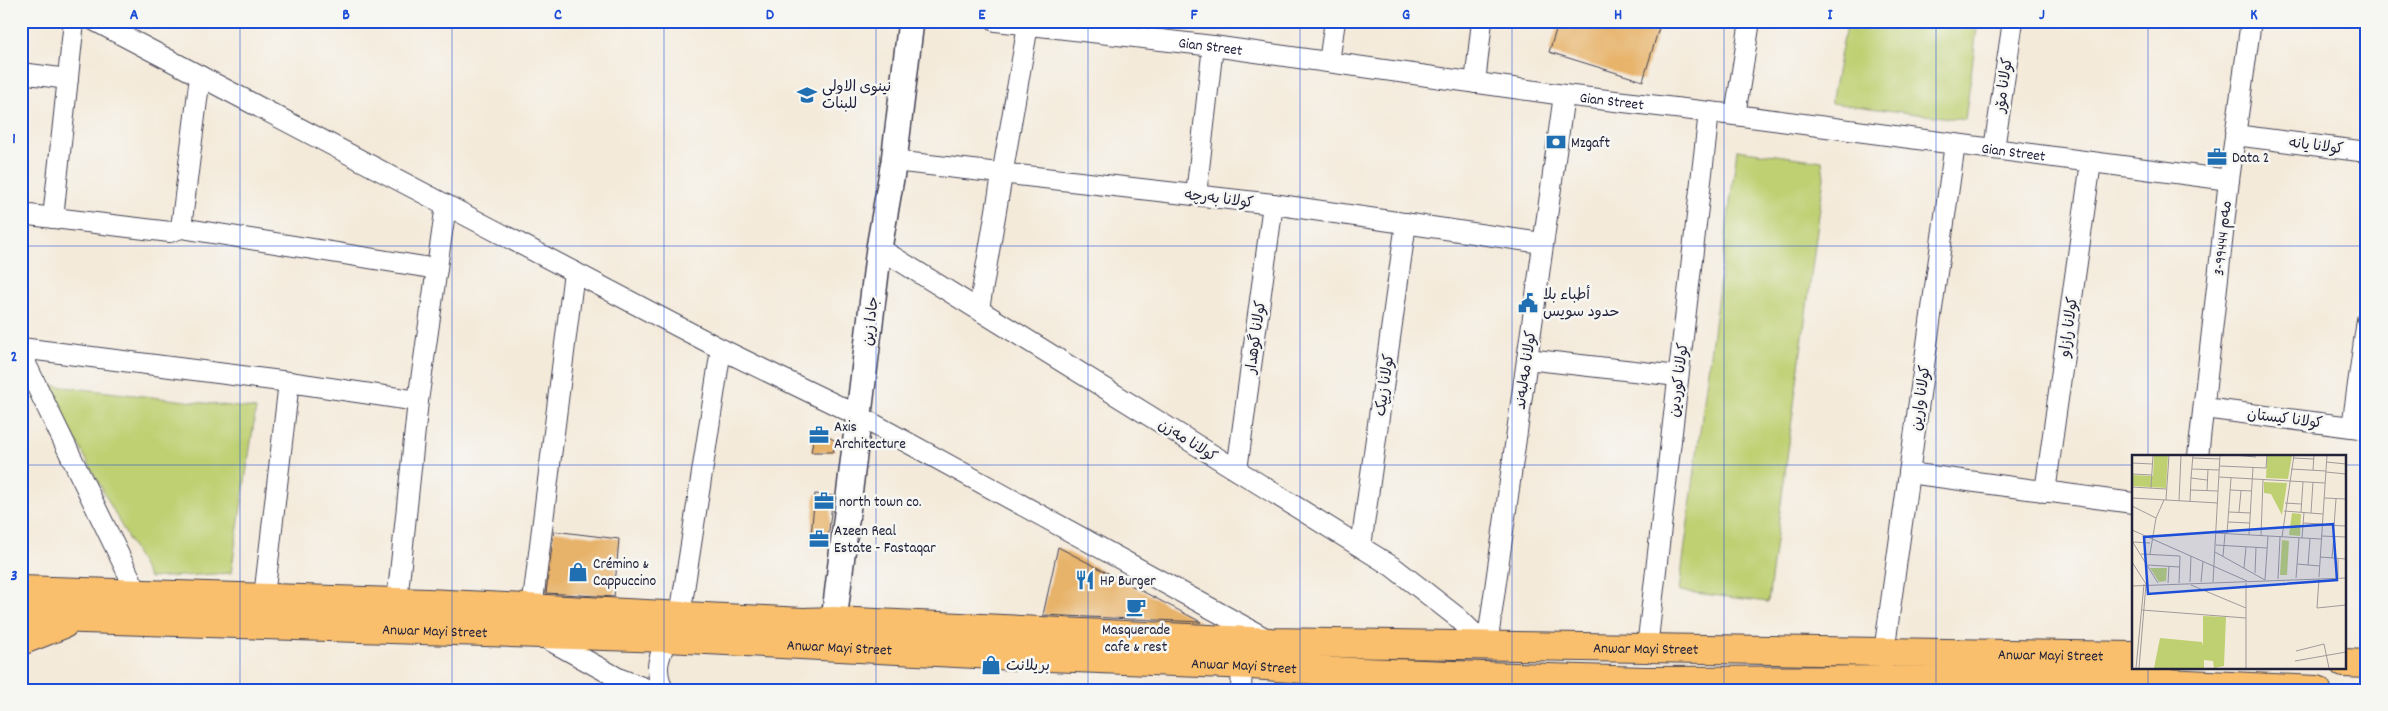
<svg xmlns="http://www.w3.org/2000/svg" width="2388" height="711" font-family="Dekko,'Playpen Sans Arabic',sans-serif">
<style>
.green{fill:#bfd073;stroke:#707957}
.building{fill:#e7b269}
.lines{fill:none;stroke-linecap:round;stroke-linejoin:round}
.minor-casing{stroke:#424053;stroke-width:22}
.tertiary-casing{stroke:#424053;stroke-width:28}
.primary-casing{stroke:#424053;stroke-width:30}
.minor{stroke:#fff;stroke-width:20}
.tertiary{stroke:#fff;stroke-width:25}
.primary{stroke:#f9bf6d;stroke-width:28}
.grid{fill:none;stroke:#1d4ed8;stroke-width:1;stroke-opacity:0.55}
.labels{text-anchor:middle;stroke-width:5;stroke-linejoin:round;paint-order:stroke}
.street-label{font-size:15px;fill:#22223b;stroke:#f6f6f2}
.poi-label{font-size:15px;fill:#22223b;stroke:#f6f6f2;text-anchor:start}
.inset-road{fill:none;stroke:#a09a9a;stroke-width:1}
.view{fill:#1d4ed8;fill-opacity:0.15;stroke:#1d4ed8;stroke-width:2.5}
.inset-edge{fill:none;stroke:#22223b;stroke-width:2.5}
.neatline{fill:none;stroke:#1d4ed8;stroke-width:2}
.grid-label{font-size:16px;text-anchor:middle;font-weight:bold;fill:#1d4ed8}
</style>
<rect width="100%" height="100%" fill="#f6f6f2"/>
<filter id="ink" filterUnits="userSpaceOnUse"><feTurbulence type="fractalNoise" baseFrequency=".02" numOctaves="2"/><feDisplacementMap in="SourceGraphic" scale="10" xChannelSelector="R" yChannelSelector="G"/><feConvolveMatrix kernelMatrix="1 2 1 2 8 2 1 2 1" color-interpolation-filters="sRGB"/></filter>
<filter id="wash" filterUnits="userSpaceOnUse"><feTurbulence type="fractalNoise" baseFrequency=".0096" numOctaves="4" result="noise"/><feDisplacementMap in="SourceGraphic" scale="20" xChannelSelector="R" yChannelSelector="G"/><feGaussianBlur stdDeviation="1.12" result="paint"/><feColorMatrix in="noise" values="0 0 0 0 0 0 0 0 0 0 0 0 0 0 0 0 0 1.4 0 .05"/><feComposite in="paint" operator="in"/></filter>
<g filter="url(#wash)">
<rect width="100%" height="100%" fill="#f4eada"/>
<g class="green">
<path d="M 1847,21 L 1978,21 L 1965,120 L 1831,103 Z"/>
<path d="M 1737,150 L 1822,161 L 1824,177 L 1768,602 L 1679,591 Z"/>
<path d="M 47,385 L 256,409 L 231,573 L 149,578 Z"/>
</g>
<g id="blocks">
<g class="building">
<path d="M 1559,21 L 1661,21 L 1643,81 L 1549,52 Z"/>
<path d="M 815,430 L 836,441 L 833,452 L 811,452 Z"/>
<path d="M 815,494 L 833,496 L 827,547 L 810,545 Z"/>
<path d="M 554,531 L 619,539 L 614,597 L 546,593 Z"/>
<path d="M 1058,547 L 1201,622 L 1043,615 Z"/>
</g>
</g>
</g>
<g filter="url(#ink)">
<use href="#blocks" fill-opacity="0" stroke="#424053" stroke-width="1"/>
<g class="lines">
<defs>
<g id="minor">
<path d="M 95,21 L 721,349 L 859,416 L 1267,639"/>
<path id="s1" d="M 996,21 L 1213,46 L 1564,95 L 1735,115 L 2229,180"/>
<path d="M 1329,62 L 1335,21"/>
<path d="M 21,73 L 68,79"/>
<path d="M 1475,83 L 1482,21"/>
<path d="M 1735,115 L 1750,21"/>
<path d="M 2235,135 L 2367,152"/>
<path d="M 1994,149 L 2013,21"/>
<path d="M 894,161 L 1273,204 L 1542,243"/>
<path d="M 1196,195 L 1213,46"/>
<path d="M 21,214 L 170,232 L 181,228 L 437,269"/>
<path d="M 53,218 L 74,21"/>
<path d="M 181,228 L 200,76"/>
<path d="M 879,248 L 1393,567 L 1457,617 L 1487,646"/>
<path d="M 979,309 L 1028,25"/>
<path d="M 21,348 L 289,382 L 418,401"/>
<path d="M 21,354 L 137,592"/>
<path d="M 1527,359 L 1678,376"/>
<path d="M 2204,408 L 2367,429"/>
<path d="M 2352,427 L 2367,320"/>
<path d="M 2198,456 L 2229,180 L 2251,21"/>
<path d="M 1237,470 L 1273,204"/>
<path d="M 1909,473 L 2133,503"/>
<path d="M 2045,492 L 2091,162"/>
<path d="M 1361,546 L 1406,223"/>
<path d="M 264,597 L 289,382"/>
<path d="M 397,602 L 418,401 L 446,205"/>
<path d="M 532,609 L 574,272"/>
<path d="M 680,616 L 721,349"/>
<path d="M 542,636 L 618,678 L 650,690"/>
<path d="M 1487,646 L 1564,95"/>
<path d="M 1647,648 L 1709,112"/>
<path d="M 1884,652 L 1955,144"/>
<path d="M 663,690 C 654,668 658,660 667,638"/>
<path d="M 1241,690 L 1242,665"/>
</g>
<path id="tertiary" d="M 834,621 L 879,248 L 894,161 L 911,21"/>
<g id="primary">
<path id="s2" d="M 21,590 L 428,603 L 803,622 L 834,621 L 1271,642 L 2133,656"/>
<path id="s3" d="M 21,617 L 667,638 L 995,655 L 1252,665 L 1329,671 L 1645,681 L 1975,680 L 2167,683 L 2317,690"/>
<path d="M 21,641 L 64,624"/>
<path d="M 2344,663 L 2367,664"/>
</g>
</defs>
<use href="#minor" class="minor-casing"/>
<use href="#tertiary" class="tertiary-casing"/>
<use href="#primary" class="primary-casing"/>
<use href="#minor" class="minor"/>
<use href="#tertiary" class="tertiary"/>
<use href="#primary" class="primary"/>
</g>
</g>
<path class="grid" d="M 240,21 L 240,690M 452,21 L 452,690M 664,21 L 664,690M 876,21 L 876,690M 1088,21 L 1088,690M 1300,21 L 1300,690M 1512,21 L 1512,690M 1724,21 L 1724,690M 1936,21 L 1936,690M 2148,21 L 2148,456M 21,246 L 2367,246M 21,465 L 2133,465M 2344,465 L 2367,465M 2148,667 L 2148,690"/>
<defs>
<symbol id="school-bare" viewBox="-9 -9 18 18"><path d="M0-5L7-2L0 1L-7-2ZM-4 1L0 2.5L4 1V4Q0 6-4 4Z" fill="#1f6fb2" stroke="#f6f6f2" stroke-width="2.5" paint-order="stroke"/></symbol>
<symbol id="bank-bare" viewBox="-9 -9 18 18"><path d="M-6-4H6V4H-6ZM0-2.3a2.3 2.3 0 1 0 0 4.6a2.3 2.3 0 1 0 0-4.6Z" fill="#1f6fb2" stroke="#f6f6f2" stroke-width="2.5" paint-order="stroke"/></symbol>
<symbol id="office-bare" viewBox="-9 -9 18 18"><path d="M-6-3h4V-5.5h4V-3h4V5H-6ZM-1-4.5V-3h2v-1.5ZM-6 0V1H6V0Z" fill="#1f6fb2" stroke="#f6f6f2" stroke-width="2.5" paint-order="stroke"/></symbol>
<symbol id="civic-bare" viewBox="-9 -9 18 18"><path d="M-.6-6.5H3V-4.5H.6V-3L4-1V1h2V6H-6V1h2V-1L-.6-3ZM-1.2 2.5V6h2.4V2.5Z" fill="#1f6fb2" stroke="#f6f6f2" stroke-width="2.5" paint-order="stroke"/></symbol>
<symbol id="shop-bare" viewBox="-9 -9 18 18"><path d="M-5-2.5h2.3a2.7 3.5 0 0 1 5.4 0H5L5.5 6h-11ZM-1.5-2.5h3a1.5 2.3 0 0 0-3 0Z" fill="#1f6fb2" stroke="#f6f6f2" stroke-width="2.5" paint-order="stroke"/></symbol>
<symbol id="restaurant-bare" viewBox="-9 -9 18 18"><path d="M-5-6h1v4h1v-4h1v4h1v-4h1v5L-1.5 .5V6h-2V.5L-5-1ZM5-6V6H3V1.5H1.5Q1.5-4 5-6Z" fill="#1f6fb2" stroke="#f6f6f2" stroke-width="2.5" paint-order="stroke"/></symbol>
<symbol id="cafe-bare" viewBox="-9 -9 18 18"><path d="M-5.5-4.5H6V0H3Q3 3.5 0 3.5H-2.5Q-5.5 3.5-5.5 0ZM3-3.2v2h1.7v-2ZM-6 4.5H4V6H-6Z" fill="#1f6fb2" stroke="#f6f6f2" stroke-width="2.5" paint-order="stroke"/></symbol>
</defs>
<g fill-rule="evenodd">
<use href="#school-bare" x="793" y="81" width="28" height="28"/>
<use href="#bank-bare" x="1542" y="128" width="28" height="28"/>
<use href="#office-bare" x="2203" y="143" width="28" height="28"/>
<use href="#civic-bare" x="1514" y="289" width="28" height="28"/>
<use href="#office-bare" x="805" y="421" width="28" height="28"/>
<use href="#office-bare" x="810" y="487" width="28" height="28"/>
<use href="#office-bare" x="805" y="525" width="28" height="28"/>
<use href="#shop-bare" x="564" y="558" width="28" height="28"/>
<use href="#restaurant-bare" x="1071" y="566" width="28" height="28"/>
<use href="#cafe-bare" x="1122" y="593" width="28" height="28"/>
<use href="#shop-bare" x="977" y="651" width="28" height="28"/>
</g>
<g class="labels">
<g class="street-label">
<text dy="5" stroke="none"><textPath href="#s1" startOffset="216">Gian Street</textPath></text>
<text transform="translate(2003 85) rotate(-82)" y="5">کولانا مۆر</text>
<text dy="5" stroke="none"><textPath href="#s1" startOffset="621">Gian Street</textPath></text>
<text transform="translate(2316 145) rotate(7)" y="5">کولانا یانه</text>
<text dy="5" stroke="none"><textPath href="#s1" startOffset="1026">Gian Street</textPath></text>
<text transform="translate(1219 198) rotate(7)" y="5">کولانا بەرچە</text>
<text transform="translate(2222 238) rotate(-84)" y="5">مەم 99444-3</text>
<text transform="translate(870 321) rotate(-83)" y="5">جادا زین</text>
<text transform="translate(2068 327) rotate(-82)" y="5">کولانا رازاو</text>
<text transform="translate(1255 337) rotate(-82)" y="5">کولانا گوهدار</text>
<text transform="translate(1525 370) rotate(-82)" y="5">کولانا مەلبەند</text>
<text transform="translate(1678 380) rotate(-83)" y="5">کولانا کوردین</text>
<text transform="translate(1384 385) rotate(-82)" y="5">کولانا زیپک</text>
<text transform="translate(1920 398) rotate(-82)" y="5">کولانا وارین</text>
<text transform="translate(2285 418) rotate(7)" y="5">کولانا کیستان</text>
<text transform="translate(1188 440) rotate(32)" y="5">کولانا مەزن</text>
<text dy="5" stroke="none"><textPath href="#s3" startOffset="414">Anwar Mayi Street</textPath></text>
<text dy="5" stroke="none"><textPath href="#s3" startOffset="819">Anwar Mayi Street</textPath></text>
<text dy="5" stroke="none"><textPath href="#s2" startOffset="1626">Anwar Mayi Street</textPath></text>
<text dy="5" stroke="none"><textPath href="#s2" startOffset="2031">Anwar Mayi Street</textPath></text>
<text dy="5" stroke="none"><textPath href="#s3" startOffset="1224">Anwar Mayi Street</textPath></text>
</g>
<g class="poi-label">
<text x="822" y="91">نينوى الاولى<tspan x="822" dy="17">للبنات</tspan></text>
<text x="1571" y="147">Mzgaft</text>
<text x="2232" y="162">Data 2</text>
<text x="1543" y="299">أطباء بلا<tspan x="1543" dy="17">حدود سويس</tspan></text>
<text x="834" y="431">Axis<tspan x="834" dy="17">Architecture</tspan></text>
<text x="839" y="506">north town co.</text>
<text x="834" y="535">Azeen Real<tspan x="834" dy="17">Estate - Fastaqar</tspan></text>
<text x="593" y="568">Crémino &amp;<tspan x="593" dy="17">Cappuccino</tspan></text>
<text x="1100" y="585">HP Burger</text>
<text x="1136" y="634" text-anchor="middle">Masquerade<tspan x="1136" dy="17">cafe &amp; rest</tspan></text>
<text x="1006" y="670">بریلانت</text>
</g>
</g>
<g transform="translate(2132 455)">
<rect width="214" height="214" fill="#f4eada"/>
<path d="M 22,0 L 36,0 L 34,33 L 0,31 L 0,20 L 21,21 ZM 135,0 L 160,0 L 156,24 L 134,23 ZM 132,27 L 155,28 L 150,60 L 139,39 L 132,38 ZM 160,58 L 169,59 L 168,81 L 157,80 ZM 150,85 L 157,86 L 155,120 L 148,120 ZM 18,113 L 35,113 L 34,126 L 27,127 ZM 71,161 L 94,162 L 92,211 L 82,213 L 81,206 L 72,205 L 72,201 L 72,213 L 22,213 L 28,183 L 70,187 L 71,191 Z" fill="#bfd073"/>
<path class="inset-road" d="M 102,0 L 124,2M 61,3 L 88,4M 161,3 L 182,4M 194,7 L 214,9M 0,8 L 20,9M 88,11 L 134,13 L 135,0M 60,14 L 87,15M 159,14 L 194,16M 181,15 L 182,0M 194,17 L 214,19M 0,19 L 20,20M 87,22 L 193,28M 59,23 L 61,0M 0,32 L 34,34M 19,33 L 21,0M 59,35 L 86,36M 98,35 L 120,36M 75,36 L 76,14M 0,43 L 86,48M 192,43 L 214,44M 34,45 L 37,0M 47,46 L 49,0M 58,46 L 59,23 L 75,25M 153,48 L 169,49M 0,51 L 24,63 L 18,99M 152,56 L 191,59M 97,57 L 119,58M 107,57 L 109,36M 169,57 L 171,27M 179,58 L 181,27M 24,63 L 32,45M 96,67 L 118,68M 171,68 L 190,69M 190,70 L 214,71M 202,71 L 204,44M 0,75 L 115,126M 84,78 L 189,84M 95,79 L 99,23M 117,80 L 121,12M 129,81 L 131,25M 189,81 L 214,82M 150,82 L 162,0M 170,83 L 172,57M 0,86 L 26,128M 1,87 L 18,88M 84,90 L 135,93M 83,97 L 133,125M 9,99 L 48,101M 91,101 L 93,79M 188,102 L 214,104M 200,103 L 202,81M 0,107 L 14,129 L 7,213M 165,109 L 188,111M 16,110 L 47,112M 176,110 L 178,84M 112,113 L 114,92M 123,118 L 124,92M 187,122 L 195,0M 206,122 L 206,103M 164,123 L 167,83M 146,124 L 148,82M 187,124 L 185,153 L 214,150M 133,125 L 136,81M 58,127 L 59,101M 69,127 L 71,106M 81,127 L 88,0M 36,128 L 37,111M 47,128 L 48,101M 114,128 L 114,213M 59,130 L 114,153M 0,131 L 214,123M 10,155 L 114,163M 164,196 L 192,189 L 197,213M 163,206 L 214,197M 4,213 L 12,129"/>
<path class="view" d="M 201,69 L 205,125 L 16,139 L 12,82 Z"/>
<rect width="214" height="214" class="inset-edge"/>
</g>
<rect width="2388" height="711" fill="none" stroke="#f6f6f2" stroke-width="55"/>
<rect x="28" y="28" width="2332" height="656" class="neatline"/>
<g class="grid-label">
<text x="134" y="19">A</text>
<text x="346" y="19">B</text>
<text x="558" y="19">C</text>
<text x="770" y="19">D</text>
<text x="982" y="19">E</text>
<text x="1194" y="19">F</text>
<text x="1406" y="19">G</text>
<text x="1618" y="19">H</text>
<text x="1830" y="19">I</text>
<text x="2042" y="19">J</text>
<text x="2254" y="19">K</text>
<text x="14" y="143">1</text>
<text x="14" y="361">2</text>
<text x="14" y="580">3</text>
</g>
</svg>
